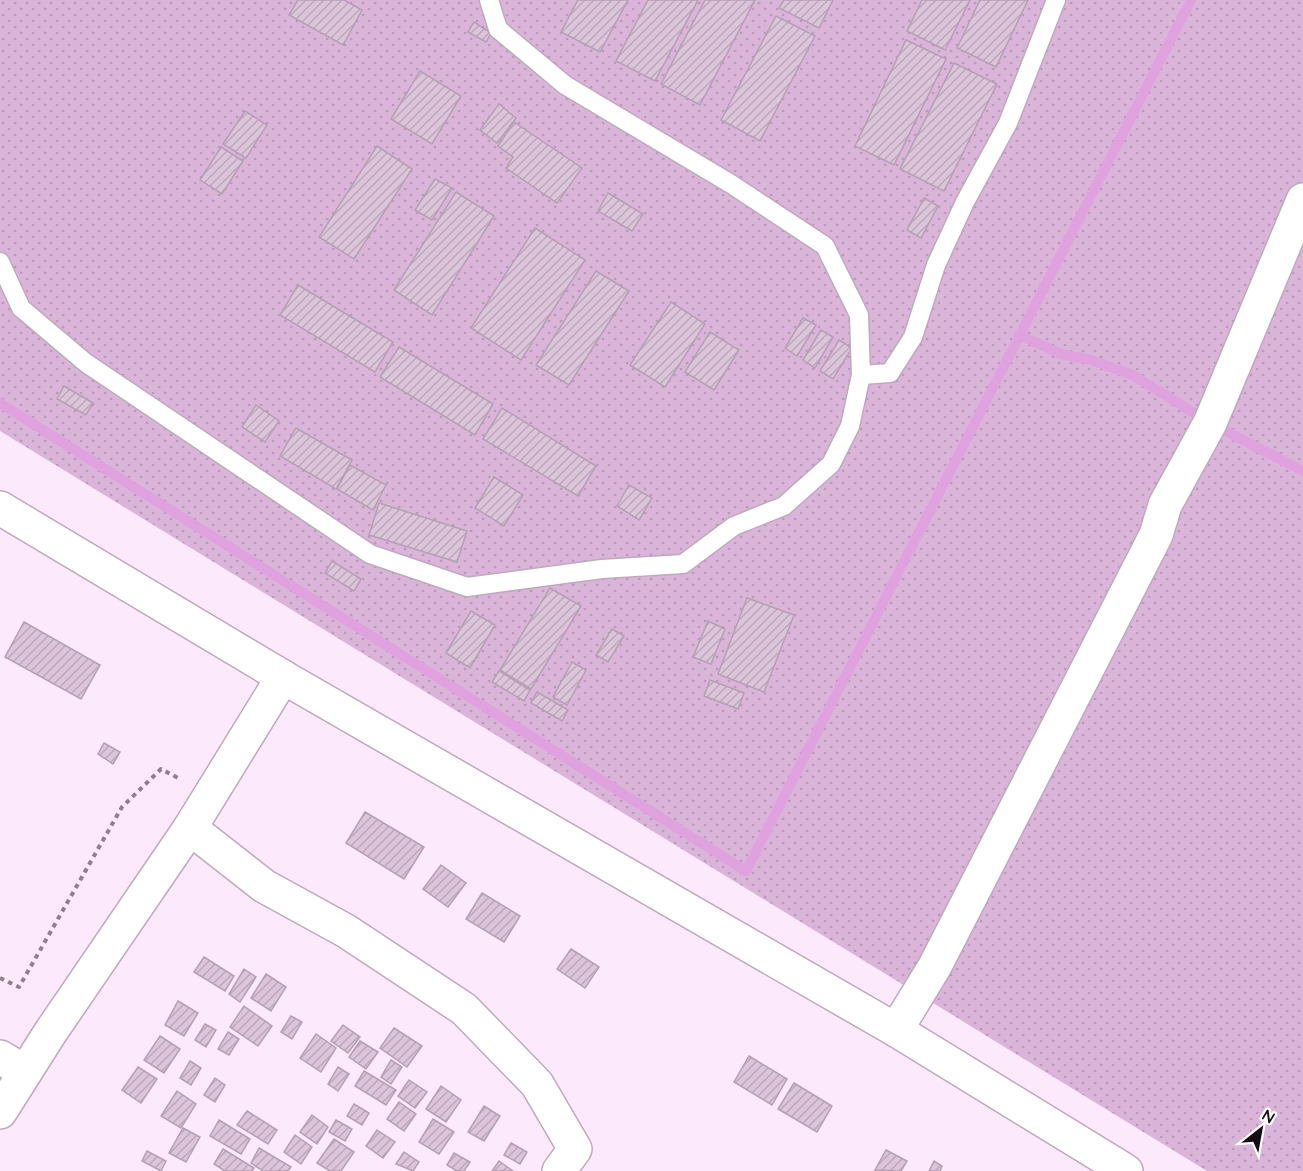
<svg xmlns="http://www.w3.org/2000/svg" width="1303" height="1171" font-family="Quicksand,sans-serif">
  <defs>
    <pattern id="grass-dots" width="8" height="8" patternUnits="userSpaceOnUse" patternTransform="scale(1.5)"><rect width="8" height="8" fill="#dab5d9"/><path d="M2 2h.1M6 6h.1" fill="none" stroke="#ba9ab9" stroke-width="1.8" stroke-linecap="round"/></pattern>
    <pattern id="building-hatch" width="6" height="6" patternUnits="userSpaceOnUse" patternTransform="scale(1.5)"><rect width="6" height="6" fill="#dcc5db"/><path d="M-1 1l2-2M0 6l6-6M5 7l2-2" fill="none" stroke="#bca8bb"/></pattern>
  </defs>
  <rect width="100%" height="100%" fill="#fde9fc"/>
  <!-- grass -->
  <path fill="url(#grass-dots)" d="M0 0H1303V1171H1207L0 431Z"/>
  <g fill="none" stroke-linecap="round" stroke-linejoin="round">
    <!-- stream -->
    <g stroke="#dfa2df" stroke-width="10">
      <path d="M1019 335 1061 354 1091 360 1133 375 1210 423 1303 471"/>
      <path d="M0 403 746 871 1191 0"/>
    </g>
  </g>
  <!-- building -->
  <g fill="url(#building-hatch)" stroke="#b69fb5" stroke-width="1.5">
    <path d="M298 0H344L362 10 343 45 289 15Z"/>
    <path d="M578 0H628L600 52 561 32Z"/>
    <path d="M648 0H698L655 81 616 61Z"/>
    <path d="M705 0H755L700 105 661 84Z"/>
    <path d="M784 0H833L819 28 779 8Z"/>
    <path d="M922 0H970L945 50 907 31Z"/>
    <path d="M980 0H1028L996 67 957 48Z"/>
    <path d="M776 16 815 36 760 141 721 120Z"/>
    <path d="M474 22 491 33 486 42 468 32Z"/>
    <path d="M906 40 946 59 894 165 855 146Z"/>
    <path d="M954 63 997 84 944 191 900 169Z"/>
    <path d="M420 71 461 96 432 144 391 119Z"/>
    <path d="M499 104 516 118 497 143 480 130Z"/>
    <path d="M245 111 267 125 246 158 223 144Z"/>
    <path d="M514 122 582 168 557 203 506 168 513 157 498 146Z"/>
    <path d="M377 146 412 169 354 259 319 237Z"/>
    <path d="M221 147 243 161 222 194 200 180Z"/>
    <path d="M435 179 452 188 432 220 415 210Z"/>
    <path d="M456 192 494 216 432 315 394 290Z"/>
    <path d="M608 193 643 214 632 231 598 211Z"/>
    <path d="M924 198 938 206 921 238 907 230Z"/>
    <path d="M535 228 585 260 521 360 471 328Z"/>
    <path d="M596 271 629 291 569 385 536 365Z"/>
    <path d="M298 285 393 342 375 372 280 315Z"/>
    <path d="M671 302 705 324 665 387 630 365Z"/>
    <path d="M803 318 816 325 797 356 785 348Z"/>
    <path d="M821 330 833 337 815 368 803 360Z"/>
    <path d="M710 332 739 350 714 390 685 372Z"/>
    <path d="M839 340 852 348 833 379 820 371Z"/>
    <path d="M399 347 493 404 475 435 380 377Z"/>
    <path d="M64 386 93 403 86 415 57 399Z"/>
    <path d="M256 405 279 421 265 442 242 427Z"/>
    <path d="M502 408 596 466 578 496 483 439Z"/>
    <path d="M296 428 352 460 336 489 280 456Z"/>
    <path d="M350 465 386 485 373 510 337 489Z"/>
    <path d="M494 477 523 495 504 526 475 508Z"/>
    <path d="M629 485 652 498 639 520 617 506Z"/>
    <path d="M379 503 467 531 457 562 369 535Z"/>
    <path d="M332 561 361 579 354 591 325 573Z"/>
    <path d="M550 588 581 606 531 689 500 670Z"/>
    <path d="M747 598 794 615 764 692 718 674Z"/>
    <path d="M471 611 495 625 470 668 446 653Z"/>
    <path d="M708 621 725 629 711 664 693 657Z"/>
    <path d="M24 622 100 665 81 699 5 657Z"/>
    <path d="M612 629 624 636 608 662 596 655Z"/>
    <path d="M572 662 586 670 567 705 553 697Z"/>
    <path d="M499 671 530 690 524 701 492 682Z"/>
    <path d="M710 680 744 693 738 709 704 696Z"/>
    <path d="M537 692 568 710 562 721 531 703Z"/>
    <path d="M104 743 120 752 113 764 98 754Z"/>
    <path d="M365 812 424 847 404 879 346 843Z"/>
    <path d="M441 865 466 883 448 907 423 889Z"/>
    <path d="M482 893 520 916 504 942 466 919Z"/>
    <path d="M571 949 599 967 585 988 557 969Z"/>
    <path d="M204 957 234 976 225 991 194 972Z"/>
    <path d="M244 969 256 977 240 1002 229 994Z"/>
    <path d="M266 974 286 987 271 1011 251 998Z"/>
    <path d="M178 1001 198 1013 184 1036 165 1025Z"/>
    <path d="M244 1006 272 1026 258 1046 230 1027Z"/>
    <path d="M291 1016 302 1022 292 1039 281 1032Z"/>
    <path d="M205 1024 216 1030 206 1047 195 1040Z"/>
    <path d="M343 1025 360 1037 348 1053 331 1041Z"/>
    <path d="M394 1028 422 1046 407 1067 380 1048Z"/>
    <path d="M228 1032 239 1039 229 1055 218 1049Z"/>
    <path d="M316 1034 336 1048 321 1072 300 1058Z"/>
    <path d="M160 1036 180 1049 164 1073 144 1060Z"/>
    <path d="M360 1041 378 1052 366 1069 349 1057Z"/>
    <path d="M749 1056 787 1079 772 1105 734 1082Z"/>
    <path d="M391 1060 402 1067 391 1084 381 1077Z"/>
    <path d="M190 1061 201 1068 191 1085 180 1078Z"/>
    <path d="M138 1067 157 1079 141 1103 122 1090Z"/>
    <path d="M338 1067 349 1074 338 1091 328 1084Z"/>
    <path d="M364 1071 396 1090 386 1105 355 1086Z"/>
    <path d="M215 1078 225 1085 215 1102 204 1095Z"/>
    <path d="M409 1080 427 1092 415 1108 398 1096Z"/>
    <path d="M794 1083 832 1106 817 1132 778 1109Z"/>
    <path d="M441 1086 461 1100 446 1122 426 1109Z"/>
    <path d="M177 1091 196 1104 181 1128 161 1116Z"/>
    <path d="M399 1102 416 1114 404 1131 387 1119Z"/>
    <path d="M354 1104 369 1113 362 1125 347 1116Z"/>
    <path d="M484 1106 500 1116 484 1141 468 1132Z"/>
    <path d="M247 1111 277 1130 268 1144 237 1125Z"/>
    <path d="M312 1115 328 1127 317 1144 300 1132Z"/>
    <path d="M433 1119 454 1132 439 1154 419 1142Z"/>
    <path d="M219 1120 250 1139 241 1154 210 1136Z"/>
    <path d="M336 1120 352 1129 345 1141 329 1132Z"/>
    <path d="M183 1128 200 1137 186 1162 169 1153Z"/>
    <path d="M377 1130 395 1142 383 1158 366 1146Z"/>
    <path d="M295 1135 312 1147 301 1164 284 1152Z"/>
    <path d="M334 1139 354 1152 341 1171H330L317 1163Z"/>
    <path d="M511 1143 527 1152 520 1164 504 1155Z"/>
    <path d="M259 1148 291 1167 288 1171H263L251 1163Z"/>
    <path d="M223 1149 254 1168 252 1171H225L214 1164Z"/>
    <path d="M886 1150 907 1161 901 1171 875 1170Z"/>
    <path d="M147 1151 166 1161 161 1171 142 1161Z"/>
    <path d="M404 1152 419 1162 413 1171 396 1164Z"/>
    <path d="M454 1153 470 1162 464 1171H457L447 1165Z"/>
    <path d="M499 1161 513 1171H492Z"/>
    <path d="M934 1161 942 1166 940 1171H929Z"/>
  </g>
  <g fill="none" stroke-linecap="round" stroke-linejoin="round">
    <!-- service casing -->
    <g stroke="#c0a9bf" stroke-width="21">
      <g id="service">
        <path d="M0 262 21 308 86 363 370 554 467 587 602 569 683 564 734 526 784 506 831 464 850 426 861 375 859 315 825 246 731 184 565 85 498 29 489 0"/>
        <path d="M861 375 890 373 913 337 936 265 965 202 1008 123 1056 0"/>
      </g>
    </g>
    <!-- minor casing -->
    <g stroke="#c0a9bf" stroke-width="36">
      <g id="minor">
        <path d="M0 508 283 677 190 828"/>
        <path d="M283 677 896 1030 1126 1171"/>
        <path d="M896 1030 935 966 1156 535 1165 505 1210 423 1303 200"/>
        <path d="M0 1057 25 1072"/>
        <path d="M0 1112 50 1033 190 828 264 886 346 931 464 1009 537 1084 575 1149 559 1171"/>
      </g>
    </g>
    <!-- path -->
    <path stroke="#8f808e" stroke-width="4" stroke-dasharray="4.5 4.5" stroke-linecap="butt" d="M0 978 19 987 122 807 161 769 180 779"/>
    <!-- service -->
    <use href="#service" stroke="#fff" stroke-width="18"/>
    <!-- minor -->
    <use href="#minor" stroke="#fff" stroke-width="33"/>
  </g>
  <!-- north arrow -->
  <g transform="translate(1261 1129) rotate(31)" stroke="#fefefe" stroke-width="4.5" paint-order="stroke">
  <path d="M0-4.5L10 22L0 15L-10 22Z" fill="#140c14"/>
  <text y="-9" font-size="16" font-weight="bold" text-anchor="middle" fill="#140c14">N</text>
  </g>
</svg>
